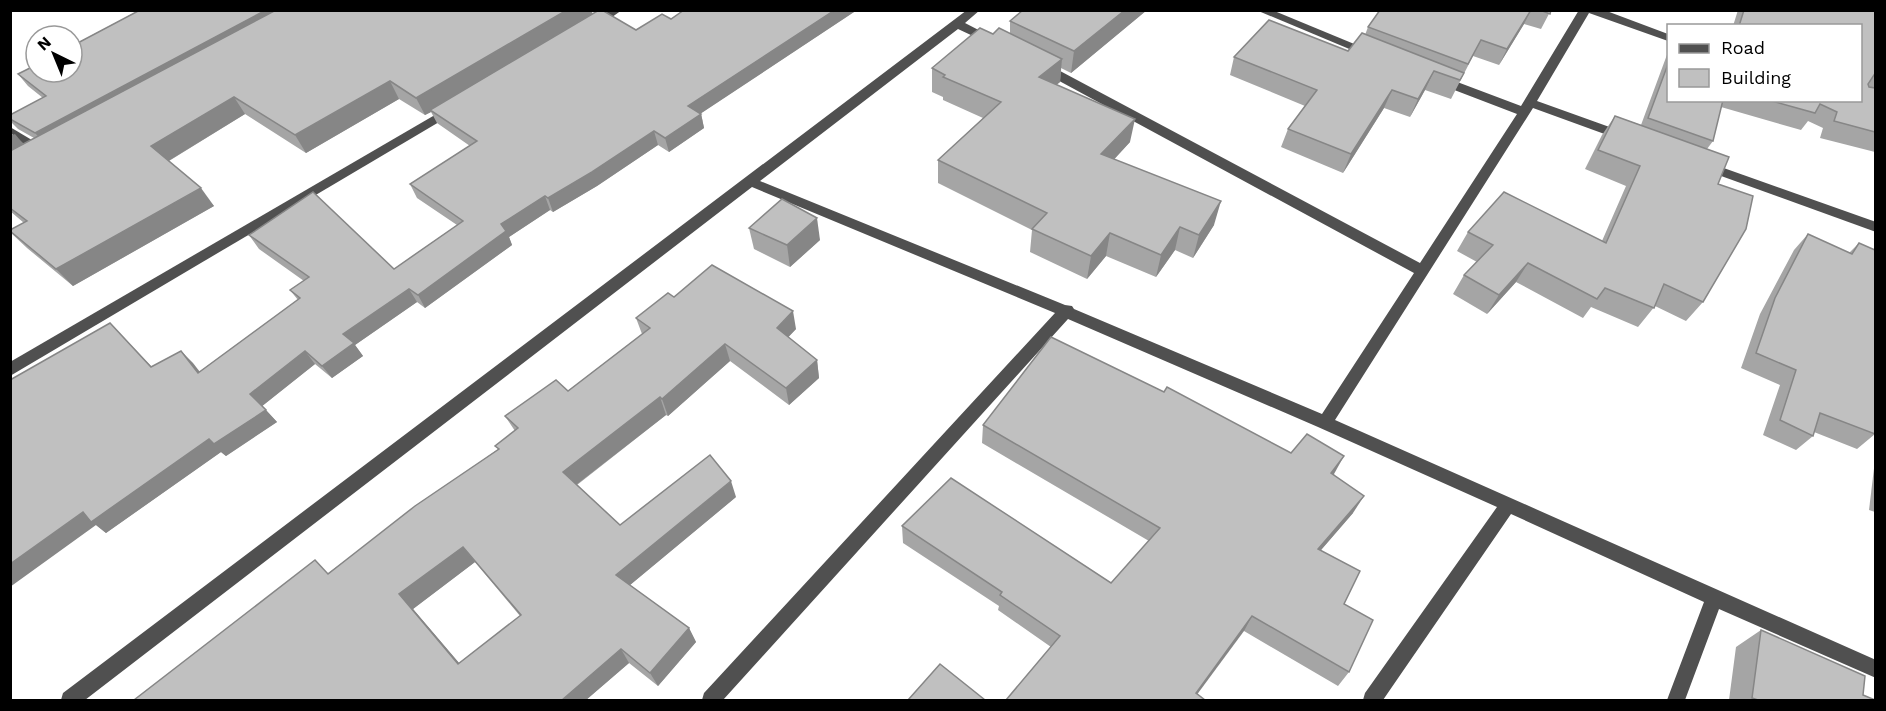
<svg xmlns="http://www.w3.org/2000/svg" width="1886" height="711" font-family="'Work Sans',sans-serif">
  <rect width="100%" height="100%" fill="#fff"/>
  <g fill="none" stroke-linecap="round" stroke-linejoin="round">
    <!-- minor -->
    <g fill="#505050" fill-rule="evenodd">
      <path d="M609 10H622L598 27H590V23Z"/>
      <path d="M967 10H980L965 23 996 39V43H988L958 29 760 181 1065 305 1072 306 1074 309 1322 414 1414 273 1039 70V64H1047L1420 263 1517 114 1436 83V77H1444L1521 106 1579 10H1604L1668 34V41L1589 13 1537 101 1629 134 1631 137 1629 140H1621L1533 108 1335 420 1876 660V678L1719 609 1685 700H1667L1704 602 1511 514 1383 700H1363L1365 693 1497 507 1318 427 1068 319 723 700H702L704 693 1055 313 752 187 85 700H61L63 693Z"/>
      <path d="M1256 10H1272L1376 53 1374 56H1366Z"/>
      <path d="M452 105 456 106V112L10 376V362Z"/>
      <path d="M10 127 47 149V155H39L10 137Z"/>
      <path d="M1704 161 1876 222V232L1699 168 1698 165 1699 162Z"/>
    </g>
  </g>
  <!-- wall -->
  <g fill="#a5a5a5" fill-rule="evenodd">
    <path d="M140 10H591L593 14 636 30 671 19 684 10H857L701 113 704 128 669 152 658 145 597 186 553 212 550 210 509 237 512 245 425 308 417 302 355 345 363 356 332 378 315 364 262 406 277 422 226 456 221 452 106 533 96 525 110 323 152 367 181 351 199 372 298 300 290 290 304 281 259 249 249 235 394 269 457 225 417 198 410 184 470 146 437 123 431 112 425 115 399 99 306 153 245 114 169 161 214 206 73 286 27 248 10 232 24 223 10 211V132L24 144 34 138 18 129 10 121V115L43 98 28 86 18 74Z"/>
    <path d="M1023 10H1147L1071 73 1061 68 1060 82 1056 85 1130 142 1114 159 1214 225 1193 258 1175 250 1156 277 1106 256 1087 279 1030 252 1032 230 938 183V160L983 118 943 100V97L932 92V68L993 34 1010 33V21Z"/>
    <path d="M1380 10H1551L1541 29 1524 24 1499 65 1473 56 1451 99 1425 90 1410 117 1384 108 1343 173 1281 147 1288 129 1305 106 1230 75 1234 57 1348 51 1365 35 1368 27Z"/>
    <path d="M1738 10H1875V152L1820 138 1823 128 1808 121 1801 130 1721 107 1713 141 1707 149 1718 184 1703 302 1686 321 1655 306 1638 327 1591 307 1583 318 1516 282 1487 314 1453 294 1464 275 1477 262 1457 251 1468 232 1602 241 1626 186 1585 169 1602 135 1615 116 1641 125 1668 52V100H1860V26H1733Z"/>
    <path d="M749 228 820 240 790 267 754 249Z"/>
    <path d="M1808 234 1849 253 1859 243 1875 434 1857 449 1814 432 1813 436 1796 450 1763 435 1780 385 1741 368 1760 314 1794 250Z"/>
    <path d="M674 297 796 329 788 337 817 360 819 378 789 405 730 361 668 416 666 415 577 485 620 525 736 497 630 585 689 628 696 642 658 686 629 663 586 700H134L328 573 498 449 495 446 515 431 505 416 568 391 642 334 636 318ZM475 562 520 616 459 663 413 609Z"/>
    <path d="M983 425 1291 453 1334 474 1353 513 1321 550 1344 604 1349 672 1338 686 1244 631 1051 647 998 610 999 606 903 543 902 526 1111 583 1149 541 982 443Z"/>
    <path d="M1875 460V512L1869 510Z"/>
    <path d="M1761 630 1863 695 1875 700H1729L1736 647Z"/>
  </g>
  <!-- shaded-wall -->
  <g fill="#868686">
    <path d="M266 10H289L45 144 35 133Z"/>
    <path d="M567 10H591L593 16 430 110 431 112 425 115 416 98Z"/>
    <path d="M835 10H857L691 120 688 106Z"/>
    <path d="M1125 10H1147L1071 73 1074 51Z"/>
    <path d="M1531 10 1524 24 1499 65 1507 49Z"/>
    <path d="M1062 59 1060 82 1037 101 1039 77Z"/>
    <path d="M1434 71 1425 90 1410 117 1418 99Z"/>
    <path d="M390 81 399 99 306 153 295 135Z"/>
    <path d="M1392 90 1384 108 1343 173 1351 154Z"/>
    <path d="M234 97 245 114 165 163 151 146Z"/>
    <path d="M701 114 704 128 669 152 665 138Z"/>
    <path d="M1135 119 1130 142 1098 177 1101 154Z"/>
    <path d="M654 131 658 145 597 186 553 212 548 198Z"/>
    <path d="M15 134 30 152 10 162V136Z"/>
    <path d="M201 188 214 206 73 286 56 269Z"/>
    <path d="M545 196 550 210 509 237 512 245 425 308 418 295 501 224Z"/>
    <path d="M1221 201 1214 225 1193 258 1199 235Z"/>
    <path d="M817 218 820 240 790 267 787 245Z"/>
    <path d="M1180 227 1175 250 1156 277 1161 255Z"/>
    <path d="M1110 233 1106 256 1087 279 1091 256Z"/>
    <path d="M1528 263 1516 282 1487 314 1499 295Z"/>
    <path d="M409 289 417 302 355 345 363 356 332 378 322 366 343 334Z"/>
    <path d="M793 311 796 329 780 346 777 328Z"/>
    <path d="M725 344 730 361 668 416 662 399Z"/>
    <path d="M181 351 193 363 210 385 198 373Z"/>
    <path d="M305 351 315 364 261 407 250 394Z"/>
    <path d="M817 360 819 378 789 405 786 388Z"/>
    <path d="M660 397 666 415 572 488 563 472Z"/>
    <path d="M266 410 277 422 226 456 221 452 106 533 96 525 10 587V564L83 512 209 439Z"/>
    <path d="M1344 456 1334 474 1322 490 1331 473Z"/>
    <path d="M731 481 736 497 624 590 616 575Z"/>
    <path d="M1364 496 1353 513 1308 565 1318 549Z"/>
    <path d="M463 547 475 562 413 609 471 677 458 664 399 594Z"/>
    <path d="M1252 616 1244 631 1193 700 1196 693Z"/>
    <path d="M689 628 696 642 658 686 650 673Z"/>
    <path d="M621 649 629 663 586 700H562Z"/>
  </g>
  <!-- building -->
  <g fill="#c0c0c0" stroke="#868686" stroke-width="1.5" fill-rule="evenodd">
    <path d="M140 10H266L35 133 10 119V115L46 96 18 74 36 65V72H72V46Z"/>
    <path d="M276 10H567L416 98 390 81 295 135 234 97 151 146 201 188 56 269 10 231V230L27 221 10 208V151Z"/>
    <path d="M599 10H602L636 30 662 14 671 19 684 10H835L688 106 701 114 665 138 654 131 592 172 548 198 545 196 501 224 506 231 418 295 409 289 343 334 354 343 322 366 305 351 250 394 266 410 214 444 209 439 91 522 83 512 10 564V380L110 323 151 367 181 351 198 373 300 298 290 290 309 277 249 235 313 192 394 269 463 221 410 184 477 141 430 110Z"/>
    <path d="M1023 10H1125L1074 51 1010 21Z"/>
    <path d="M1380 10H1531L1507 49 1481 40 1468 64 1368 27Z"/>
    <path d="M1540 10H1551L1550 14Z"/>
    <path d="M1744 10H1875V76L1874 75 1868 84 1869 87 1875 88V132L1834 121 1837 112 1820 104 1815 113 1768 100H1860V26H1739Z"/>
    <path d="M1269 20 1348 51 1362 33 1464 73 1460 80 1434 71 1418 99 1392 90 1351 154 1288 129 1317 90 1234 57Z"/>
    <path d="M980 28 993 34 999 28 1062 59 1039 77 1135 119 1101 154 1221 201 1199 235 1180 227 1161 255 1110 233 1091 256 1032 229 1047 213 938 160 1001 102 943 77 945 75 932 68Z"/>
    <path d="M1668 64V100H1723L1713 141 1648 118Z"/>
    <path d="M1615 116 1729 157 1718 184 1753 196 1746 229 1703 302 1664 284 1654 308 1605 288 1597 299 1528 263 1499 295 1464 275 1493 245 1468 232 1504 192 1606 243 1640 166 1598 150Z"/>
    <path d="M782 199 817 218 787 245 749 228Z"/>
    <path d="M1808 234 1852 254 1859 243 1875 250V434L1820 413 1813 436 1780 420 1796 370 1756 353 1775 298Z"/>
    <path d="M712 265 793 311 777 328 817 360 786 388 725 344 662 399 660 397 563 472 620 525 710 455 731 481 616 575 689 628 650 673 621 649 562 700H134L315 560 328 574 415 506 499 449 495 446 518 428 505 416 556 380 568 391 650 328 636 318 668 293 674 297ZM463 547 521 615 458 664 399 594Z"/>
    <path d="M1051 337 1164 392 1167 387 1291 453 1307 434 1344 456 1331 473 1364 496 1318 549 1360 571 1344 604 1373 620 1349 672 1252 616 1196 693 1205 700H1006L1060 636 1000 595 1002 592 902 526 951 478 1111 583 1160 528 983 425Z"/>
    <path d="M1761 630 1865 676 1863 695 1875 700H1758L1752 698Z"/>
    <path d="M940 664 985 700H908Z"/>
  </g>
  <!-- border -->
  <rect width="1886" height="711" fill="none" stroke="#000000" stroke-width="24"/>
  <!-- legend -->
  <rect x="1667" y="24" width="195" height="78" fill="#ffffff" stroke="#999999" stroke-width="1.5"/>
  <rect x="1679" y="44" width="30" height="9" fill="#505050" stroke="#999999" stroke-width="1.5"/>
  <text x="1721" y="54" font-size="18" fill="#000000">Road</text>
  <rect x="1679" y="69" width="30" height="18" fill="#c0c0c0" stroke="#999999" stroke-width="1.5"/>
  <text x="1721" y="84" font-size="18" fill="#000000">Building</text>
  <!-- north arrow -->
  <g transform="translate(54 54) rotate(317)"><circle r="28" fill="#ffffff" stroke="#999999" stroke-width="1.5"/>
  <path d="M0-4.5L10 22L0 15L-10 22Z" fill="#000000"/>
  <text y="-9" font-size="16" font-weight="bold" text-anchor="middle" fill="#000000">N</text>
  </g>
</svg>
